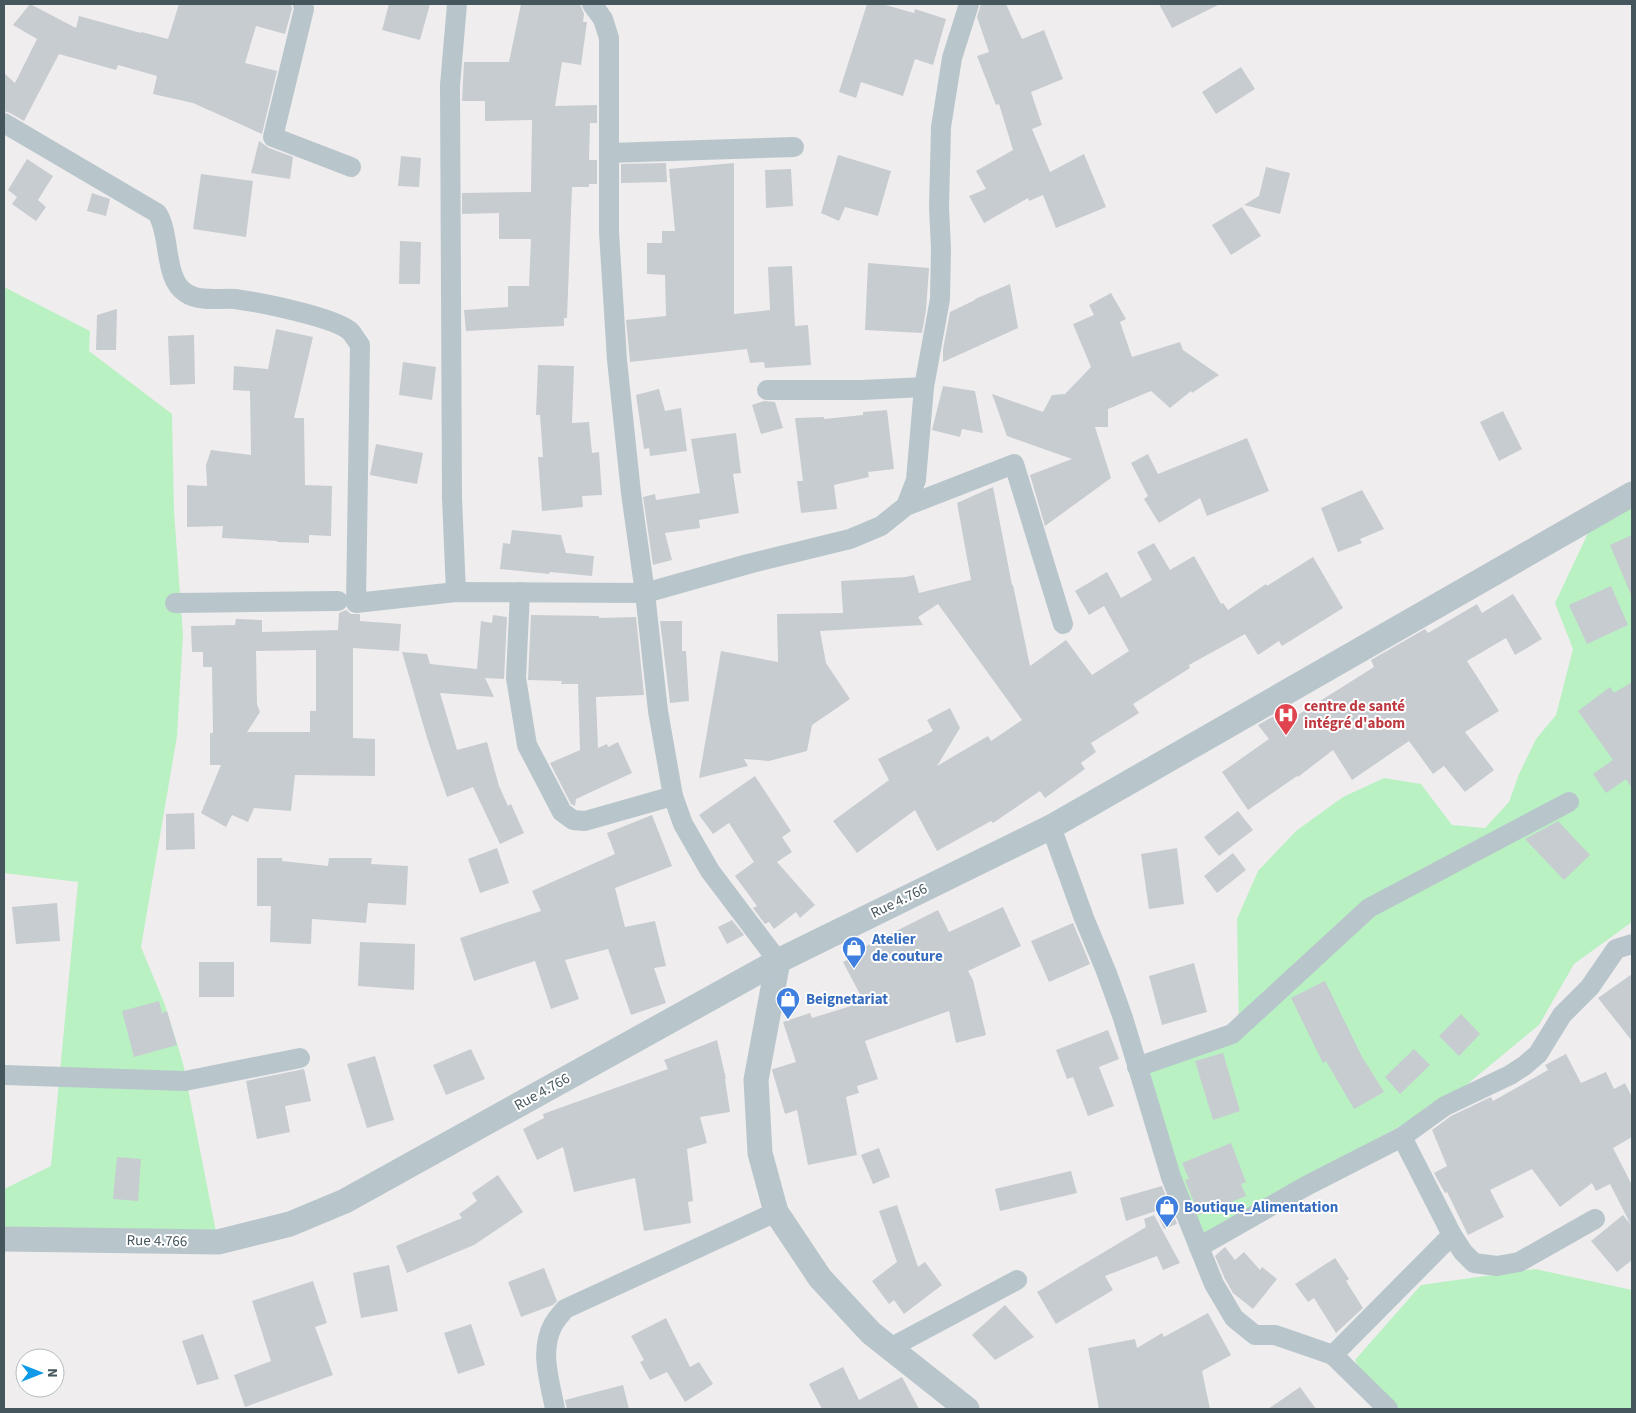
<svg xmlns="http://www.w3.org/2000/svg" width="1636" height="1413" font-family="'Source Sans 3',sans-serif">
  <rect width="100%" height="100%" fill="#f0edee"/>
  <!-- green -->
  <g fill="#b9f1c3">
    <path d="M4 287 90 331 89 351 172 414 174 511 183 635 177 736 141 947 165 1005 183 1063 218 1242 4 1239V1189L51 1166 78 882 4 873Z"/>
    <path d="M1632 493V922L1574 964 1539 1025 1448 1100 1252 1207 1205 1239 1136 1059 1239 1034 1237 919 1258 871 1296 831 1343 797 1384 778 1421 784 1452 825 1485 828 1509 802 1519 774 1536 739 1556 715 1573 649 1555 603 1597 514Z"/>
    <path d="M1535 1269 1632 1290V1409H1379L1355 1360 1421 1285Z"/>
  </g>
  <!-- building -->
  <g fill="#c7ccd1" fill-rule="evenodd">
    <path d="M30 4 76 28 79 16 141 33V32L168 39 179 4H291L292 9 285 34 256 26 245 63 277 71 262 134 193 103 153 94 157 76 118 65 116 70 59 54 24 121 10 113 4 111V73L15 83 37 39 13 25Z"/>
    <path d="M389 4H430L420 40 382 30Z"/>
    <path d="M521 4H580L584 14 583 22H587L581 65 562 62 555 106 597 105V123H590L589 160H597V184H589V187H572L567 318H564V326L466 331 464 310 508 307V286H529L531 239H499V213L462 214V193L531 192 532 120 485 121V101H462L464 62H509Z"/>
    <path d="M867 4H882L914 13 915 9 946 19 933 65 915 59 903 96 861 82 856 98 839 92Z"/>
    <path d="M981 4H1006L1022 39 1044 30 1063 79 1031 92 1042 125 1032 129 1050 172 1084 154 1106 207 1056 228 1043 195 1029 201 1028 198 984 223 969 196 986 189 976 171 1013 150 999 104 996 105 977 56 989 52 977 17Z"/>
    <path d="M1159 4H1220L1172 28Z"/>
    <path d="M1241 67 1255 89 1216 114 1202 92Z"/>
    <path d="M259 141 269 148 293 157 290 179 251 173Z"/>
    <path d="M838 155 891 171 878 216 845 207 839 221 821 213Z"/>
    <path d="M401 156 421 158 419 187 398 186Z"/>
    <path d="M27 159 53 176 38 200 46 207 36 221 12 204 17 197 8 190Z"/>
    <path d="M666 163 667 182 621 183V164Z"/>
    <path d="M734 163V314L770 310 768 267 792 266 795 326 808 325 811 365 765 368 764 362 750 363 747 349 630 362 626 320 666 316 665 275 647 274V243H662V231H675L669 169Z"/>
    <path d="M1266 167 1290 173 1280 214 1244 205 1259 196Z"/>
    <path d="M791 169 793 206 766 208 765 170Z"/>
    <path d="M201 174 253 181 246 237 193 229Z"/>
    <path d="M92 193 110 199 106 216 87 211Z"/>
    <path d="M1242 207 1261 236 1231 255 1212 225Z"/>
    <path d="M400 241 421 242 420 284H399Z"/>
    <path d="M868 263 929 268 926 310 922 333 865 330Z"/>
    <path d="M1010 284 1018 328 943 362V349L950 312 975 300V299Z"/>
    <path d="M1111 293 1126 319 1120 322 1132 357 1180 342 1183 350 1219 375 1192 393 1191 391 1170 408 1151 391 1108 409V427H1095L1111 478 1045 526 1030 475 1072 459 1007 436 992 394 1043 412 1052 395 1065 394 1091 367 1073 324 1094 315 1089 305Z"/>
    <path d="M117 309 116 350H96L97 315Z"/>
    <path d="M276 329 313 337 294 418H304L305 485 332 486 331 536 309 535V543L277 542V541L222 538 223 526 187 527V485L207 486 206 465 211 450 251 455 250 391 233 390 234 366 268 369Z"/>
    <path d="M194 335 195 384 170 385 168 336Z"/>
    <path d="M403 362 436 367 432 400 399 395Z"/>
    <path d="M538 365 574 366 572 423 589 422 592 453 599 452 602 495 582 496 583 507 542 511 538 457H543L540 415H536Z"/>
    <path d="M943 386 975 391 983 433 962 429 960 437 932 430Z"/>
    <path d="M659 389 665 411 681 408 687 451 650 456 649 448 644 449 636 395Z"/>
    <path d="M764 401 775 402 783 428 761 434 752 405Z"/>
    <path d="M887 410 894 469 868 472 869 477 834 485 837 509 801 513 797 481H803L795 418 824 417V419L863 415V412Z"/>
    <path d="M1503 411 1522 449 1499 461 1480 422Z"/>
    <path d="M736 433 741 473 733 474 739 513 699 520 700 528 665 533 672 560 653 565 643 497 655 494 656 500 700 493 691 439Z"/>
    <path d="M1247 438 1269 491 1207 516 1200 498 1159 523 1144 499 1148 496 1131 463 1148 454 1158 474Z"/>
    <path d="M376 444 423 453 417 484 370 475Z"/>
    <path d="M993 487 1012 585H1013L1030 666 1066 640 1092 675 1129 651 1104 606 1089 615 1075 591 1107 572 1121 598 1152 580 1137 552 1154 543 1170 570 1194 556 1221 604 1223 603 1228 610 1266 584 1267 586 1313 557 1343 608 1282 646 1279 641 1258 655 1245 634 1189 665 1190 668 1133 704 1139 713 1091 743 1096 752 1081 763 1085 769 1045 798 1040 791 993 823 991 821 937 851 915 810 857 853 833 821 889 780 878 759 933 731 927 720 950 708 960 728 937 766 988 736 991 741 1022 720 938 604 918 617 923 625 820 631 826 663 850 699 812 725 807 751 769 761 744 759 748 766 699 778 721 651 778 662 777 614 843 613 841 581 906 577 914 575 919 593 971 580 957 503Z"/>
    <path d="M1362 490 1384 529 1360 539 1362 543 1338 552 1321 508Z"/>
    <path d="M512 530 561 535 566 553 594 556 592 576 550 572 549 574 500 569 503 543 510 544Z"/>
    <path d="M1632 535V597L1610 545Z"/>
    <path d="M1611 586 1628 625 1587 644 1569 605Z"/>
    <path d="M1513 594 1542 639 1515 655 1506 638 1467 661 1499 711 1465 732 1494 770 1465 792 1444 766 1433 774 1409 741 1352 780 1333 750 1298 777 1297 776 1248 810 1222 772 1269 739 1258 725 1286 709 1293 718 1374 667 1371 660 1425 629 1428 633 1477 604 1482 613Z"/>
    <path d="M346 610 351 614H360V621L401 624 399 651 353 648V738L375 739V776L295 775 291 811 254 808 248 822 232 815 226 827 201 813 221 765H210V733H213L212 667H203V652H192L191 626 235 625 236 619 262 620V632L338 630 339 613ZM316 650V711H310V732H247L260 712 257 704 256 651Z"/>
    <path d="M493 615 507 617 504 679 485 678 494 697 440 693 457 750 487 742 499 786 508 806 511 804 524 833 500 844 473 787 447 797 427 738 402 652 427 654 430 664 477 669 481 621 492 623Z"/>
    <path d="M531 615 599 616V618L636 617 644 695 596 697 598 748 607 744 608 747 618 742 632 773 576 799 575 806 571 804 550 763 580 750 578 684H561L562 681 528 680Z"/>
    <path d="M660 621H682V651H686L689 701 670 703Z"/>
    <path d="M1632 682V788L1626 779 1606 793 1593 774 1613 760 1578 711 1610 687 1614 693Z"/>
    <path d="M755 776 791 831 782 837 792 852 777 862 815 905 800 918 796 912 774 929 769 922 765 924 753 908 757 906 735 876 754 862 729 823 713 834 699 815Z"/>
    <path d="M1238 811 1253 830 1219 856 1204 837Z"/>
    <path d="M194 813 195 849 166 850V814Z"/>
    <path d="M652 815 672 866 615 888 625 927 655 921 666 966 654 968 666 1003 631 1015 608 949 565 960 579 999 551 1009 535 961 474 981 460 938 541 911 532 891 615 854 607 833Z"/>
    <path d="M1558 821 1590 855 1564 880 1525 839Z"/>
    <path d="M497 848 509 883 480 893 468 859Z"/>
    <path d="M1177 848 1184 904 1149 909 1141 854Z"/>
    <path d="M1233 853 1246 870 1217 893 1204 876Z"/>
    <path d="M257 858H282V861L328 866 329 858H372L371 864 408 866 406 905 368 903 366 923 312 919 311 944 270 942 271 906H257Z"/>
    <path d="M57 903 60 941 16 944 12 907Z"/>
    <path d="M1003 907 1021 946 968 971 973 980 986 1035 956 1043 949 1011 865 1041 878 1079 857 1086 859 1093 846 1097 857 1155 808 1165 797 1110 785 1114 772 1070 773 1069 796 1062 783 1022 810 1013 812 1018 864 1002 843 962 862 953 860 949 938 910 949 932Z"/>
    <path d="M732 920 744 935 727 944 718 927Z"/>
    <path d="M1073 923 1090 964 1049 982 1031 941Z"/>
    <path d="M360 942 415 944 414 990 358 986Z"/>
    <rect x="199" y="962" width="35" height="35"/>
    <path d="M1194 963 1207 1012 1162 1025 1149 976Z"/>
    <path d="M1632 974V1041L1598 998Z"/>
    <path d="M1325 981 1361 1055 1384 1092 1354 1109 1326 1061 1323 1063 1291 998Z"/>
    <path d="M159 1001 162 1013 167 1011 177 1045 134 1057 122 1011Z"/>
    <path d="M1461 1014 1480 1034 1459 1056 1439 1036Z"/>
    <path d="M1108 1030 1119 1059 1099 1067 1114 1106 1088 1116 1073 1077 1067 1079 1056 1050Z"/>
    <path d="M717 1040 726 1079H725L730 1112 700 1117 707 1143 687 1149 693 1201 688 1202 691 1223 644 1231 635 1178 574 1192 563 1147 537 1160 523 1129 544 1118 543 1114 668 1069 664 1060Z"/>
    <path d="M471 1049 485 1079 446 1095 433 1065Z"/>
    <path d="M1414 1049 1430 1065 1400 1094 1385 1077Z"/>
    <path d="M1223 1053 1240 1111 1213 1120 1195 1061Z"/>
    <path d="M1566 1054 1581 1083 1606 1072 1614 1089 1625 1083 1632 1097V1137L1613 1148 1632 1185V1260L1617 1272 1591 1241 1623 1215 1631 1225 1610 1184 1596 1191 1592 1183 1560 1207 1532 1169 1490 1190 1504 1217 1468 1235 1447 1192 1445 1193 1434 1173 1447 1166 1432 1130 1451 1116 1491 1097 1493 1101 1548 1070 1545 1065Z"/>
    <path d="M375 1056 394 1120 367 1128 347 1064Z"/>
    <path d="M304 1069 311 1101 285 1106 290 1132 257 1139 246 1081Z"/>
    <path d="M1231 1143 1246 1182 1241 1184 1246 1196 1199 1215 1185 1180 1189 1179 1182 1163Z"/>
    <path d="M879 1148 890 1177 873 1184 861 1155Z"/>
    <path d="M117 1157 141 1159 138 1201 113 1199Z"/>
    <path d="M1071 1171 1077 1193 1000 1211 995 1189Z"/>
    <path d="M498 1175 523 1212 474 1245 407 1273 396 1246 462 1218 459 1214 477 1201 472 1193Z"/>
    <path d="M1162 1186 1177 1224 1164 1229 1156 1211 1126 1221 1120 1198Z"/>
    <path d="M897 1205 918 1267 925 1262 942 1285 904 1314 894 1300 889 1304 872 1281 897 1262 879 1211Z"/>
    <path d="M1154 1215 1180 1263 1163 1270 1157 1256 1105 1276 1113 1290 1056 1324 1037 1292 1146 1227 1144 1219Z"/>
    <path d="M1225 1247 1235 1260 1244 1252 1260 1270 1262 1267 1277 1279 1253 1309 1233 1293 1225 1279 1215 1256Z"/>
    <path d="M1335 1258 1349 1279 1346 1281 1363 1308 1336 1333 1314 1298 1308 1302 1295 1284Z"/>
    <path d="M389 1265 398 1311 361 1318 353 1273Z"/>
    <path d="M544 1268 557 1301 553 1305 521 1317 508 1282Z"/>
    <path d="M313 1281 327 1323 315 1327 333 1375 245 1407 234 1375 271 1361 252 1301Z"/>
    <path d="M1005 1305 1034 1337 995 1360 972 1335Z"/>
    <path d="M1208 1313 1231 1355 1202 1371 1210 1409H1099L1088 1348 1135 1339 1137 1348 1162 1333 1164 1337Z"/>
    <path d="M666 1318 690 1367 699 1362 713 1384 685 1402 667 1372 650 1380 640 1362 644 1360 631 1336Z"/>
    <path d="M471 1324 485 1365 458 1374 444 1333Z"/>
    <path d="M203 1334 219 1379 197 1385 182 1341Z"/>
    <path d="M843 1367 859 1400 902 1377 919 1409H822L809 1384Z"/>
    <path d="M623 1385 629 1409H567L565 1400Z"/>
    <path d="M1300 1387 1316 1409H1268Z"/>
  </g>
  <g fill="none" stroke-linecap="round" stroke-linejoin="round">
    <!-- minor -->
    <g stroke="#b8c6cc" stroke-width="20">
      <path d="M303 4 304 9 273 137 351 167"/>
      <path d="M4 123 157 213C171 233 163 279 186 293 199 302 220 298 235 299 257 302 336 317 351 332 354 336 357 341 360 345L356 603 456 592 645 593 631 493 617 360 609 232V38L603 19 592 4"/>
      <path d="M609 153 794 147"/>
      <path d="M767 390H862L924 387"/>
      <path d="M906 506 1014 464 1063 624"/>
      <path d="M456 592 452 498 450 85 457 4"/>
      <path d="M520 592 516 678 527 745 562 812 573 820 585 821 673 796"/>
      <path d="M175 603 338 601"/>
      <path d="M1051 827 1084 918 1106 971 1123 1018 1171 1177 1199 1247 1308 1185 1402 1137 1445 1106 1510 1075 1524 1066 1538 1054 1562 1015 1590 987 1616 949 1632 944"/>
      <path d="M778 961 710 871 683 824 673 796 658 711 645 593 748 564 850 539 881 526 906 506 916 480 924 387 940 299 941 249 939 207 941 127 952 58 969 4"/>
      <path d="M1137 1067 1232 1034 1369 908 1569 802"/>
      <path d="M4 1075 185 1081 300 1058"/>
      <path d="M1402 1137 1452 1235 1463 1252 1474 1263 1497 1266 1519 1262 1595 1219"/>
      <path d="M1199 1247 1214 1284 1234 1318 1255 1335H1275L1333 1355 1452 1235"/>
      <path d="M890 1348 1017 1280"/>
      <path d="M1333 1355 1388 1409"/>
      <path d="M555 1409C550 1382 539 1351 553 1325 556 1319 561 1314 565 1309L776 1212"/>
    </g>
    <!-- tertiary -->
    <g stroke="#b8c6cc" stroke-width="25">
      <path d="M778 961 756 1080 760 1153 776 1212 820 1278 871 1333 967 1409"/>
      <path d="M4 1239 218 1242 290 1224 345 1201 778 961 1051 827 1632 494"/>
    </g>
  </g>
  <!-- icons -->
  <defs>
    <g id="hospital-pin" transform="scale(1.25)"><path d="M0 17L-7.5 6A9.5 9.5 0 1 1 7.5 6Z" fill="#e0444e" stroke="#fff"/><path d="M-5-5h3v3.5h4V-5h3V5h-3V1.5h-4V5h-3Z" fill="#fff"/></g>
    <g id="shop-pin" transform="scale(1.25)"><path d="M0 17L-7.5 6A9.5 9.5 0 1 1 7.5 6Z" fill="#3f7fe0" stroke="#fff"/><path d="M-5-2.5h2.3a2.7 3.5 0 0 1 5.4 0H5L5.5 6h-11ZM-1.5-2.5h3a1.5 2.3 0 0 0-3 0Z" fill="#fff"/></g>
  </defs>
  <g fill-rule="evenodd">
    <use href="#hospital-pin" x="1286" y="715"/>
    <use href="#shop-pin" x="854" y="948"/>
    <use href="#shop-pin" x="788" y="999"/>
    <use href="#shop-pin" x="1167" y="1207"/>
  </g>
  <g text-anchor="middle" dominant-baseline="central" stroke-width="4" stroke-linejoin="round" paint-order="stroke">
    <!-- health labels -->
    <g font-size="15" font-weight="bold" fill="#be3a42" stroke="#fff" text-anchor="start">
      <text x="1304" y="706">centre de santé<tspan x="1304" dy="17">intégré d'abom</tspan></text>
    </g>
    <!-- street labels -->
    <g font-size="15" fill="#45565c" stroke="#fff">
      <text transform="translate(899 901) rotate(-26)">Rue 4.766</text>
      <text transform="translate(542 1092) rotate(-29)">Rue 4.766</text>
      <text transform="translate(157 1241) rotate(1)">Rue 4.766</text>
    </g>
    <!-- shop labels -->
    <g font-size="15" font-weight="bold" fill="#366cbe" stroke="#fff" text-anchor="start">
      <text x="872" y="939">Atelier<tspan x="872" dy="17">de couture</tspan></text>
      <text x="806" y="999">Beignetariat</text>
      <text x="1184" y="1207">Boutique_Alimentation</text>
    </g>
  </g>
  <!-- border -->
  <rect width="1636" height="1413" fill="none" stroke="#45565c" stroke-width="10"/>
  <!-- north arrow -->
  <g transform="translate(40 1373) rotate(90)"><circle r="24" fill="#ffffff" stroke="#b5bbbe"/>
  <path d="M0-4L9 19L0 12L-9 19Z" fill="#0f9ae9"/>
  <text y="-8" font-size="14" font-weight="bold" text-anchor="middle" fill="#45565c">N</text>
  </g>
</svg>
